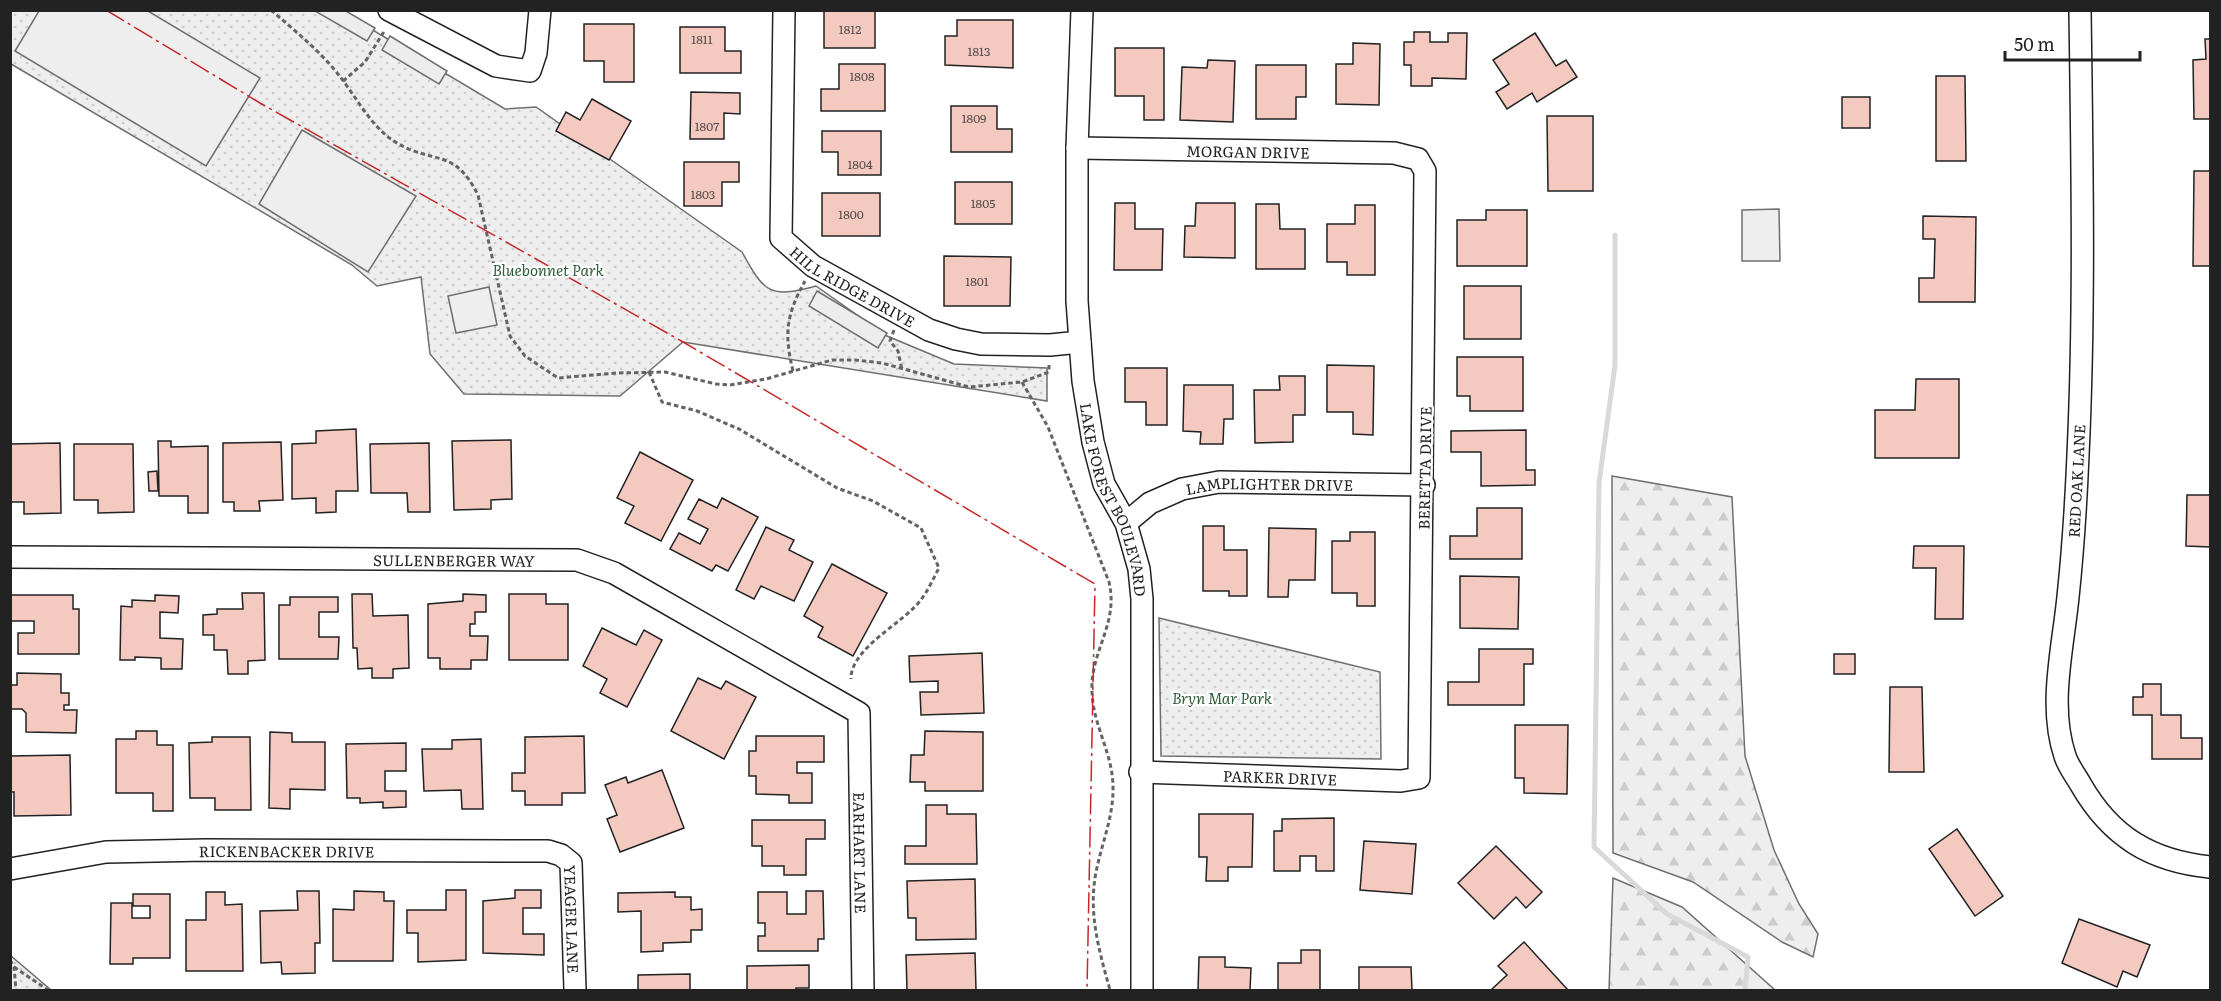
<svg xmlns="http://www.w3.org/2000/svg" width="2221" height="1001" font-family="Literata,serif">
  <defs>
    <pattern id="grass-dots" width="8" height="8" patternUnits="userSpaceOnUse" patternTransform="scale(1.5)"><rect width="8" height="8" fill="#eee"/><path d="M2 2h.1M6 6h.1" fill="none" stroke="#ccc" stroke-width="1.8" stroke-linecap="round"/></pattern>
    <pattern id="forest-firs" width="22" height="20" patternUnits="userSpaceOnUse" patternTransform="scale(1.5)"><rect width="22" height="20" fill="#eee"/><path d="M5 1l3.5 6h-7zM16 11l3.5 6h-7z" fill="#ccc"/></pattern>
  </defs>
  <rect width="100%" height="100%" fill="#fff"/>
  <!-- grass -->
  <g fill="url(#grass-dots)" stroke="#6f6f6f" stroke-width="1.5">
    <path d="M11 11H341L505 109 536 107 742 252C764 292 769 299 816 286L887 336 954 364 1047 368V401L683 342 620 396 464 394 430 354 421 277 377 286 352 265 11 64Z"/>
    <path d="M1159 618 1380 672 1381 759 1161 756Z"/>
    <path d="M10 956H11L51 990H11Z"/>
  </g>
  <!-- forest -->
  <g fill="url(#forest-firs)" stroke="#6f6f6f" stroke-width="1.5">
    <path d="M1612 476 1732 497 1745 756 1774 850 1799 904 1818 934 1813 957 1782 942 1693 882 1613 853Z"/>
    <path d="M1613 878 1682 907 1775 990H1609Z"/>
  </g>
  <!-- garden -->
  <g fill="#eee" stroke="#6f6f6f" stroke-width="1.5">
    <path d="M39 11H148L260 78 206 166 15 51Z"/>
    <path d="M302 130 416 196 368 272 259 204Z"/>
    <path d="M1779 209 1780 261H1742V210Z"/>
    <path d="M489 287 497 325 456 333 448 296Z"/>
  </g>
  <!-- parking -->
  <g fill="#ededed" stroke="#6f6f6f" stroke-width="1.5">
    <path d="M315 11H346L375 28 367 41Z"/>
    <path d="M390 36 447 71 439 84 382 50Z"/>
    <path d="M817 291 887 333 878 348 809 306Z"/>
  </g>
  <g fill="none" stroke-linecap="round" stroke-linejoin="round">
    <!-- stream -->
    <path stroke="#d9d9d9" stroke-width="5" d="M1615 235V365L1599 483 1594 847 1667 914 1748 957 1745 990"/>
  </g>
  <!-- building -->
  <g fill="#f3c9c0" stroke="#222" stroke-width="1.5">
    <rect x="824" y="10" width="51" height="38"/>
    <path d="M957 20H1013V68L945 65V36H957Z"/>
    <path d="M584 24H634V82H604V61H584Z"/>
    <path d="M680 27H725V51H741V73H680Z"/>
    <path d="M1414 32H1430V42H1448V33H1467L1466 79 1432 78V86H1411V65H1404V42H1414Z"/>
    <path d="M1535 33 1556 66 1566 60 1577 77 1537 102 1532 93 1507 109 1496 92 1509 84 1493 60Z"/>
    <path d="M2205 39H2210V119H2194L2193 60 2206 59Z"/>
    <path d="M1353 43 1380 44 1379 105 1336 104V64H1353Z"/>
    <path d="M1115 48H1164V120H1144V96H1115Z"/>
    <path d="M1208 60 1235 61 1233 122 1180 120 1182 67 1207 68Z"/>
    <path d="M839 64H885V111H821V89H839Z"/>
    <path d="M1256 65H1306V97H1296V119H1256Z"/>
    <path d="M1936 76H1965L1966 161H1936Z"/>
    <path d="M691 92 740 93V114L724 113V139H690Z"/>
    <rect x="1842" y="97" width="28" height="31"/>
    <path d="M592 99 631 121 609 160 556 131 566 112 580 120Z"/>
    <path d="M951 106H997V129H1012V152H951Z"/>
    <path d="M1547 116H1593V191H1548Z"/>
    <path d="M822 131H881V175H838V152H822Z"/>
    <path d="M684 162H739V182H722V206H684Z"/>
    <path d="M2194 171H2210V266H2193Z"/>
    <rect x="955" y="182" width="57" height="42"/>
    <rect x="822" y="193" width="58" height="43"/>
    <path d="M1115 203H1135V229H1163L1162 270H1114Z"/>
    <path d="M1196 203H1235V258L1184 257 1185 226H1195Z"/>
    <path d="M1256 204H1279L1280 229H1305V269H1256Z"/>
    <path d="M1355 205H1375V275H1347V262H1327V224H1355Z"/>
    <path d="M1486 210H1527V266H1457V220H1486Z"/>
    <path d="M1923 216 1976 217 1975 302H1919V278H1934L1935 239H1923Z"/>
    <path d="M944 256 1011 257 1010 306H944Z"/>
    <rect x="1464" y="286" width="57" height="53"/>
    <path d="M1457 357H1523V411H1470V396H1457Z"/>
    <path d="M1327 365 1374 366 1373 435 1353 434V412H1327Z"/>
    <path d="M1125 368H1167V425H1146V402H1125Z"/>
    <path d="M1279 376H1305V415H1293V442L1255 443 1254 390H1280Z"/>
    <path d="M1916 379H1959V458H1875V410H1915Z"/>
    <path d="M1184 385H1233V419H1224L1223 444H1200L1201 432 1183 431Z"/>
    <path d="M356 429 358 491H336V512L316 513V498L292 499V444L316 443V431Z"/>
    <path d="M1526 430V470H1535V485L1481 486V452H1451V431Z"/>
    <path d="M511 440 512 499 491 500V509L454 510 452 441Z"/>
    <path d="M158 441H171V447L208 446V513H188V496H159Z"/>
    <path d="M281 442 283 500 259 501 260 511H234V502H223V443Z"/>
    <path d="M60 443 61 513 24 514V502H10V444Z"/>
    <path d="M429 443 430 512H408L407 493H371L370 444Z"/>
    <path d="M74 444H133L134 512 98 513V500H74Z"/>
    <path d="M640 452 693 480 661 541 625 523 634 506 617 498Z"/>
    <path d="M157 471 158 491H149L148 472Z"/>
    <path d="M2187 495H2210V547L2186 546Z"/>
    <path d="M722 498 758 517 728 571 716 565 712 571 670 549 679 533 700 544 708 529 688 519 699 499 717 508Z"/>
    <path d="M1477 508H1522V559H1450V536H1477Z"/>
    <path d="M1203 526H1224V550H1247V596H1229V591H1203Z"/>
    <path d="M766 527 794 540 789 550 813 562 794 601 761 586 754 599 736 590Z"/>
    <path d="M1269 528 1316 529 1315 580H1289L1288 597H1268Z"/>
    <path d="M1350 532H1375V606H1357V593H1332V541H1350Z"/>
    <path d="M1914 546H1964L1963 619H1935L1936 568H1913Z"/>
    <path d="M832 564 887 593 853 656 818 637 823 627 804 616Z"/>
    <path d="M1460 576 1519 577 1518 629 1460 628Z"/>
    <path d="M242 593H264L265 660 248 661V674H228L227 650H214V635H203V615L217 614V609H243Z"/>
    <path d="M352 594H372L373 616 408 615 409 668 393 669V678H372V668L358 669 357 648H353Z"/>
    <path d="M463 594 486 595V612H475V624H470V636H488L487 660H471V669H440V658H428V604L463 601Z"/>
    <path d="M509 594H546V604H568V660H509Z"/>
    <path d="M10 595H73V609H79V654H18V633H34V621H10Z"/>
    <path d="M155 595 179 596 178 613 160 612V638L183 639 182 669H161V658L135 657V660H120L121 606 132 607V600L155 601Z"/>
    <path d="M290 597H338V612H319V637H339L338 659H279V605H290Z"/>
    <path d="M602 628 636 645 644 630 662 640 627 707 600 693 607 679 583 666Z"/>
    <path d="M1479 649H1533V664H1524V705H1448V682H1479Z"/>
    <path d="M982 653 984 713 921 715 920 692H938V681L910 682 909 656Z"/>
    <rect x="1834" y="654" width="21" height="20"/>
    <path d="M17 673 61 674V693H69V705H64V710H77L76 733 26 732V713L22 709H10V685H17Z"/>
    <path d="M698 678 721 689 726 681 756 697 724 759 671 731Z"/>
    <path d="M2143 684H2161V715H2181V738H2202V759H2152V715H2133V697H2143Z"/>
    <path d="M1890 687H1922L1924 772H1889Z"/>
    <path d="M1515 725H1568L1567 794 1524 793V778H1515Z"/>
    <path d="M136 731H157V745H173V811H153V793H116V739H136Z"/>
    <path d="M925 731 983 732V791H925V782H910L911 755H924Z"/>
    <path d="M270 732 292 733V742H325V790L290 789V809L269 808Z"/>
    <path d="M584 736 585 793H562V805H525V791H512V773H525V737Z"/>
    <path d="M756 736H824V762H797V773H812V803H789V795L756 794V776H749V751H756Z"/>
    <path d="M212 737H250L251 810H215V798H190L189 743 212 742Z"/>
    <path d="M481 739 483 809H462L461 790 424 791 422 749H452V740Z"/>
    <path d="M406 743V771H385V791H406V807L383 808V802L360 803V798H347L346 744Z"/>
    <path d="M70 755 71 815 14 816V792H10V756Z"/>
    <path d="M662 770 684 828 620 852 607 819 617 815 605 785 626 777 628 783Z"/>
    <path d="M926 805H947V814H976L977 864H905V846H926Z"/>
    <path d="M1199 814H1253L1252 867H1228V881H1206L1207 857H1199Z"/>
    <path d="M1334 818V871H1316V856H1300V871H1274V831H1282V819Z"/>
    <path d="M752 820H825V839H806V875H784V866H762V846H752Z"/>
    <path d="M1957 829 2003 896 1975 916 1929 849Z"/>
    <path d="M1364 841 1416 844 1412 894 1360 890Z"/>
    <path d="M1496 846 1542 892 1526 908 1516 897 1494 919 1458 883Z"/>
    <path d="M975 879 976 939 916 940V918H908L907 881Z"/>
    <path d="M446 890H466V960L418 962V933H407V910H446Z"/>
    <path d="M515 890H541V908H523V934H544V955L483 953V901L515 898Z"/>
    <path d="M297 891H319L320 943H315V973L282 974 281 962 261 963 260 911 298 910Z"/>
    <path d="M354 891 384 892V901H394L393 961H333V909L354 910Z"/>
    <path d="M806 891H823L824 939H818V951H758V936H765V923H758V892H787V914H806Z"/>
    <path d="M206 892H225V905L242 904 243 971H186V920H206Z"/>
    <path d="M675 892V897H691V910L702 909V930H691V942L663 943V951L641 952V911L618 912V893Z"/>
    <path d="M133 894H170V958H133V964H110L111 903H132V918H150V906H133Z"/>
    <path d="M2079 919 2150 945 2137 977 2123 971 2117 987 2062 963Z"/>
    <path d="M1524 942 1568 990H1491L1507 975 1498 966Z"/>
    <path d="M1301 950H1320V990H1278V963H1301Z"/>
    <path d="M975 953 976 990H907L906 955Z"/>
    <path d="M1199 957H1225V967L1251 968 1250 990H1198Z"/>
    <path d="M809 965V988H796V990H747V966Z"/>
    <path d="M1359 967H1411L1412 990H1359Z"/>
    <path d="M690 974V990H638V975Z"/>
  </g>
  <g fill="none" stroke-linecap="round" stroke-linejoin="round">
    <!-- minor casing -->
    <g stroke="#222" stroke-width="24">
      <g id="minor">
        <path d="M389 10 496 66 530 71 536 53 540 10"/>
        <path id="s1" d="M784 10 781 238 813 266 929 330 956 339 981 344 1050 345 1080 342"/>
        <path id="s2" d="M1082 10 1077 148V301L1083 381 1093 442 1104 484 1126 523 1139 569 1142 599V990"/>
        <path d="M2080 10C2082 159 2085 307 2078 455 2076 502 2073 550 2068 597 2063 648 2048 706 2065 756 2068 766 2076 776 2081 785 2111 837 2151 861 2210 867"/>
        <path id="s3" d="M1077 148 1394 153 1418 159 1425 171 1419 778 1401 781 1140 772"/>
        <path id="s4" d="M1126 523 1150 503 1182 489 1219 482 1424 485"/>
        <path id="s5" d="M10 557 577 560 614 573 859 713 863 990"/>
        <path id="s6" d="M10 869 106 852 206 850 548 851 561 855 571 863 575 990"/>
      </g>
    </g>
    <!-- path -->
    <g stroke="#646464" stroke-width="3" stroke-dasharray="4.5 3" stroke-linecap="butt">
      <path d="M271 10C294 30 319 50 338 74 356 96 371 128 397 143 434 165 454 147 478 195L510 336 525 356 558 378 616 373 665 372 716 384 730 385 766 379 832 360H855L882 363 969 387 1022 382 1049 372V365"/>
      <path d="M343 81 365 62 385 30"/>
      <path d="M894 330 890 341 898 351 902 370"/>
      <path d="M793 371C784 334 786 315 805 281"/>
      <path d="M649 372 662 402 697 411 739 429 837 488 873 501 921 528 939 568C933 579 928 591 920 601 903 623 850 649 851 679"/>
      <path d="M1022 382 1048 427 1109 582C1119 624 1090 651 1092 692 1093 725 1112 752 1113 785 1114 819 1100 846 1095 878 1089 917 1100 954 1110 990"/>
      <path d="M10 960 14 967 16 990"/>
      <path d="M14 967 48 990"/>
    </g>
    <!-- minor -->
    <use href="#minor" stroke="#fff" stroke-width="21"/>
    <!-- power -->
    <path stroke="#c62828" stroke-width="1.5" stroke-dasharray="21 4.5 3 4.5" stroke-linecap="butt" d="M106 10 260 103 683 342 1095 584 1087 990"/>
  </g>
  <g text-anchor="middle" dominant-baseline="central" stroke-width="4.5" stroke-linejoin="round" paint-order="stroke">
    <!-- number labels -->
    <g font-size="12" fill="#564c4a">
      <text x="850" y="29">1812</text>
      <text x="702" y="39">1811</text>
      <text x="979" y="51">1813</text>
      <text x="862" y="76">1808</text>
      <text x="974" y="118">1809</text>
      <text x="707" y="126">1807</text>
      <text x="860" y="164">1804</text>
      <text x="703" y="194">1803</text>
      <text x="983" y="203">1805</text>
      <text x="851" y="214">1800</text>
      <text x="977" y="281">1801</text>
    </g>
    <!-- street labels -->
    <g font-size="15" fill="#222" stroke="#fff">
      <text stroke="none"><textPath href="#s3" startOffset="171">MORGAN DRIVE</textPath></text>
      <text stroke="none"><textPath href="#s1" startOffset="315">HILL RIDGE DRIVE</textPath></text>
      <text transform="translate(1424 468) rotate(-89)">BERETTA DRIVE</text>
      <text transform="translate(2076 481) rotate(-87)">RED OAK LANE</text>
      <text stroke="none"><textPath href="#s4" startOffset="154">LAMPLIGHTER DRIVE</textPath></text>
      <text stroke="none"><textPath href="#s2" startOffset="495">LAKE FOREST BOULEVARD</textPath></text>
      <text stroke="none"><textPath href="#s5" startOffset="444">SULLENBERGER WAY</textPath></text>
      <text transform="translate(1280 777) rotate(2)">PARKER DRIVE</text>
      <text stroke="none"><textPath href="#s6" startOffset="278">RICKENBACKER DRIVE</textPath></text>
      <text stroke="none"><textPath href="#s5" startOffset="1028">EARHART LANE</textPath></text>
      <text stroke="none"><textPath href="#s6" startOffset="622">YEAGER LANE</textPath></text>
    </g>
    <!-- park labels -->
    <g font-size="15" font-style="italic" fill="#2f5e38" stroke="#fff">
      <text x="548" y="269">Bluebonnet Park</text>
      <text x="1222" y="697">Bryn Mar Park</text>
    </g>
  </g>
  <!-- border -->
  <rect width="2221" height="1001" fill="none" stroke="#222222" stroke-width="24"/>
  <!-- scale -->
  <path d="M2005 51v9h135v-9" fill="none" stroke="#222222" stroke-width="3"/>
  <text x="2014" y="51" font-size="18" fill="#222222" stroke="#ffffff" stroke-width="4.5" paint-order="stroke">50 m</text>
</svg>
